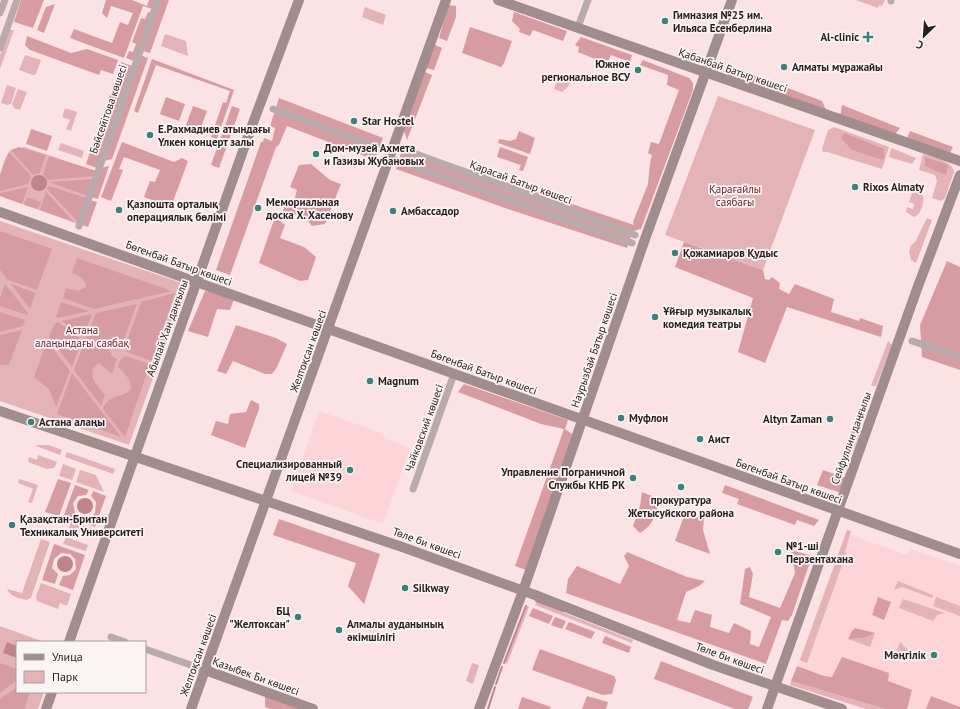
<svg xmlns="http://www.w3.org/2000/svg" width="960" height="709" font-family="'PT Sans',sans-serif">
  <rect width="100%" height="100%" fill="#fbe2e4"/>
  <!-- built -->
  <g fill="#fdd5d8">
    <path d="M319 411 384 434 383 438 410 448 383 524 291 491Z"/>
    <path d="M847 530 851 531 850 535 907 555 911 549 960 566V709H898L793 679Z"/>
  </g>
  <!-- green -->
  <g fill="#e4b3b7">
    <path d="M856 0H885L882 6 879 5 878 8Z"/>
    <path d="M365 7 386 15 383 25 362 17Z"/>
    <path d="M9 30H14L0 69V55Z"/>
    <path d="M165 34 186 41 188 56 161 46Z"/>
    <path d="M25 55 41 60 36 74 33 75 19 70Z"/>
    <path d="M559 74 571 78 568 87 562 92 554 89Z"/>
    <path d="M7 85 16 88 11 104 7 105 1 103Z"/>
    <path d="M18 89 27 92 20 110 14 108 12 104Z"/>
    <path d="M718 96 815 130 763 270 665 235Z"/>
    <path d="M65 108 77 112 71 131 66 129 70 120 62 117Z"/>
    <path d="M834 127 889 147 882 169 827 152H823L822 149 828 130Z"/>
    <path d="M61 143 84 151 82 158 58 150Z"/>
    <path d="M24 147 96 171 78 224 0 196C0 180 0 162 11 150Z"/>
    <path d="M891 148 916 158 912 164 889 157Z"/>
    <path d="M923 154C933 158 952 160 954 172L945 198 941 201 932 198 937 181 935 175 919 170Z"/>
    <path d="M915 191 922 194C926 200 921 215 914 217L906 212 907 207 913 209 914 204 909 202 912 193Z"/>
    <path d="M927 218 932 220 916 263 911 260 909 251 911 245 915 242Z"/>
    <path d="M0 221 179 282 183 286 184 291 129 445 0 401Z"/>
    <path d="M888 341 892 345 876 386H871Z"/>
    <path d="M36 445H49L62 450 60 455 36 446Z"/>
    <path d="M67 452 115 469 113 474 65 457Z"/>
    <path d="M38 455 57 462 54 468 47 469 28 462 29 457 37 460Z"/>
    <path d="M63 464 76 469 72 480 59 476Z"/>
    <path d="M80 470 96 475 104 492 76 482Z"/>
    <path d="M19 479 38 485 32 503 28 502 33 489 18 483Z"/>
    <path d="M71 521 94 529 91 535 69 528Z"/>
    <path d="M847 530 851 531 845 552 846 554 807 663 800 660Z"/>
    <path d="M66 537 88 545 86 551 63 544Z"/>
    <path d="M41 539 50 542 31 598 26 600C19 598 10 597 7 589L22 593Z"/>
    <path d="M898 581 933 595 932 598 902 587 894 590Z"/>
    <path d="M41 583 71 594 67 606 60 603 58 609 37 601 36 596Z"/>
    <path d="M936 597 960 606V616L933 606Z"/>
    <path d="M903 599 945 613 938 615 933 621 899 608Z"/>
    <path d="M537 602 633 640 632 643 535 605Z"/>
    <path d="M527 606 529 607 507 664 504 663Z"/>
    <path d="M0 626 44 642H17V692H44L38 709H0Z"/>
    <path d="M875 633 870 647 848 639 864 638Z"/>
    <path d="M900 642 910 652 911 661 895 655Z"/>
    <path d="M472 663 479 665 473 684 466 681Z"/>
    <path d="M791 681 885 709H866L790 685Z"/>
  </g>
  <!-- forest -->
  <g fill="#d79ca1">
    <path d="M21 0H44L33 28 14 22Z"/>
    <path d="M106 0H132L147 6 149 0H155L152 9 143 6 124 58 70 38 74 29 112 43 120 22 128 25 133 13 111 6 107 18 102 13Z"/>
    <path d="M161 0H169L150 53 143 51Z"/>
    <path d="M55 4 44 33 37 30 46 7Z"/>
    <path d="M448 5 456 6V17L447 41 439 38Z"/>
    <path d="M148 12 151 13 134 61 126 58 129 51 133 52 136 44 132 42 141 18 145 19Z"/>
    <path d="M514 12 567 31 563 41 533 30 530 36 519 32 520 29 512 21Z"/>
    <path d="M470 27 512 41 504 63 501 67 462 53Z"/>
    <path d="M27 36 71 53 87 49 118 60 113 74 101 70 99 75 30 50 25 45Z"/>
    <path d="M581 37 632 55 630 62 611 55 607 64 578 52 579 47 575 45Z"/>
    <path d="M435 45 442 48 434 70 426 68Z"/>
    <path d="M140 55 148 58 112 159 104 161Z"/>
    <path d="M152 59 234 90 217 139 211 137 223 102 226 103 230 91 156 65 138 113 134 111Z"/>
    <path d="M643 60 689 78 693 83V90L641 229 633 231 627 248 511 210 396 169 403 147 634 225 633 222 648 184 650 163 652 155 648 153 651 142 659 144 679 90 667 85 668 75 640 65Z"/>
    <path d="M121 62 132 66 97 168 86 164Z"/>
    <path d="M730 66 822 101 827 112 727 76Z"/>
    <path d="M425 72 432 75 407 140 404 131Z"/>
    <path d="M166 97 185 104 179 121 160 114Z"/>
    <path d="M279 98 383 138 375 160 287 126 279 145 276 147 230 275 216 270 261 142H263L264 138 272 141 275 128 270 126Z"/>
    <path d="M842 105 900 128 894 136 840 117Z"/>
    <path d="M193 106 207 111 199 133 185 128Z"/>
    <path d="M232 106 240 109 219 168 211 165Z"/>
    <path d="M31 129 52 136 47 151 26 144Z"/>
    <path d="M519 131 535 138 530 154 498 143 499 139 510 141 516 139Z"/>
    <path d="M910 131 953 147 949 155 906 140Z"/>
    <path d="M844 133 884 149V159L883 160 852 150 841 138Z"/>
    <path d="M122 142 174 162 182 158 188 161 171 207 144 197 150 181 155 182 160 170 124 157 119 169 123 170 111 201 101 197Z"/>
    <path d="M19 147 46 155 40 173 33 175 11 150Z"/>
    <path d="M500 147 528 157 523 171 519 170 521 165 497 157Z"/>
    <path d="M9 152 31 176 28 184 0 191V174Z"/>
    <path d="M49 156 96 171 94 176 48 180 43 174Z"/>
    <path d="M925 157 948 165 946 175 925 166Z"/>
    <path d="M311 164 330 180 341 184 325 224 312 226 301 213 290 216 283 212 285 201 293 204 297 190 290 187 299 165Z"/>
    <path d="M109 166 98 199 91 197 101 168Z"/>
    <path d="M93 179 88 196 49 182Z"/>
    <path d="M49 186 87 198 79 223 47 189Z"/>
    <path d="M28 187 22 204 0 196V193Z"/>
    <path d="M46 192 74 222 40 210Z"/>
    <path d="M27 197 41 202 38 209 24 205Z"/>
    <path d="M90 200 97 202 88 227 82 225Z"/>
    <path d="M275 217 285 225 280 238 304 247 316 257 308 280 300 281 259 263Z"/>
    <path d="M0 231 52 249 37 290 8 280 0 270Z"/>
    <path d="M684 242 763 270 765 279 769 280 772 277 780 283 779 289 789 294 795 284 834 299 831 312 859 321 860 318 883 326 881 337 787 307 765 363 738 352 753 298 675 267Z"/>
    <path d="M77 258 172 291 94 309 63 298 66 288 78 291 86 287C86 279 79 276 72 273Z"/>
    <path d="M947 261 960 267V370L922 357 920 325Z"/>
    <path d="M5 284 28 313 27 315 0 306V298Z"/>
    <path d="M11 284 36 293 30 309Z"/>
    <path d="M205 291 213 292 234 299 230 310 217 309 208 337 188 331Z"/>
    <path d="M175 293 152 361 127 352 125 346 141 302Z"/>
    <path d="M61 302 89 311 58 318 56 317Z"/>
    <path d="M137 304 122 344H116L112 347 86 338 96 313Z"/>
    <path d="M0 312 25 320 23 326 0 332Z"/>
    <path d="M92 314 83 337 62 321Z"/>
    <path d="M58 322 82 340 72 367 49 337 54 324Z"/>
    <path d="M236 325 276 338 287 344 277 367 272 374H265L233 361 226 374 217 371Z"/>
    <path d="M22 330 9 365H0V335Z"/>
    <path d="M47 341 70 371 56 407 49 389 34 377Z"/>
    <path d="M85 341 110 350 112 356 117 359 112 374 99 363 93 368C90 380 98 386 105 395L101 406 74 370Z"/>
    <path d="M125 356 150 364 125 437 103 409C109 392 126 399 131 388L129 379 118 366 121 359Z"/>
    <path d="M72 373 121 437 57 414Z"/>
    <path d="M464 384 568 420 565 429 572 434 526 570 515 566 564 429 541 424 458 392Z"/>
    <path d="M865 395 870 398 861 424 855 422Z"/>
    <path d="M251 400 259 404V409L245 448 211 435 216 421 228 424 230 414 246 412Z"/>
    <path d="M852 431 859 434 851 455 844 453Z"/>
    <path d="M823 470 846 478 842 491 838 492 817 485Z"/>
    <path d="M58 479 71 483 59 516 45 512Z"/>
    <path d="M75 485 89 490 86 495 78 496 73 503 75 513 83 518H90L95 513 96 502 91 496 93 491 106 496 95 527 64 515Z"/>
    <path d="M725 485 819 520 814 526 797 520 795 525 737 504 739 499 722 493Z"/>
    <path d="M642 492 659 499C657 513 653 526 640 533L633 526 640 506Z"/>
    <path d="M684 516 704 518 703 530 710 554 675 541Z"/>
    <path d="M279 519 380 554 364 604 348 586 356 563 273 535Z"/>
    <path d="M54 544 85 555 73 590 59 585 63 576 70 575 76 569 75 559 70 554 61 553 54 559 52 568 58 574 55 584 42 580Z"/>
    <path d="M791 550 812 556 792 615 788 621 782 620 766 664 566 593 568 579 577 566 620 584 629 566 624 556 627 552 687 577 705 581 699 586 686 592 677 620 690 623 695 610 712 615 710 627 729 633 734 623 751 631 750 644 759 647 771 617 740 604 745 569 750 567 753 574 749 597 780 608 795 573Z"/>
    <path d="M878 597 891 602 884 620 872 615Z"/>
    <path d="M533 608 553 616 549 624 529 616Z"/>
    <path d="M555 617 566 621 562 629 551 625Z"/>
    <path d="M569 622 595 632 591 639 565 629Z"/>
    <path d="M855 628 875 633 864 638 848 639 852 631Z"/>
    <path d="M605 636 631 647 629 653 602 643Z"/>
    <path d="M540 649 614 676 616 680 612 694 603 695 532 670Z"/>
    <path d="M842 657 889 673 888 681 912 690 907 709H885L791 681 797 666 824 676 832 677Z"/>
    <path d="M661 661 753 697 748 709H735L654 679Z"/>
    <path d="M0 663 17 669V680L0 693Z"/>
    <path d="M17 687V692H30L24 709H0V699Z"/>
    <path d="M265 694 307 709H270L265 707Z"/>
    <path d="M587 696 608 702 606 709H582Z"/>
    <path d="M931 696 960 707V709H926Z"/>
    <path d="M522 697 551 707 550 709H518Z"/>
  </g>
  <!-- water -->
  <g fill="#bf858b">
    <circle cx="39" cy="183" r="8"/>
    <circle cx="85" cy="506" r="8"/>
    <circle cx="65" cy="564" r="8"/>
    <path d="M7 642 17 646V658L3 653Z"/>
  </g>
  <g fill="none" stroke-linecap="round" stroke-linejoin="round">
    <!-- stream -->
    <g stroke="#bf858b" stroke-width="2">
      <path d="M536 601 563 611"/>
      <path d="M504 663 526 606"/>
      <path d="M496 684 502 667"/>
      <path d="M488 709 495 687"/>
    </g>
    <!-- street -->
    <g stroke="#b9abac" stroke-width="7">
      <path d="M891 1V0"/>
      <path d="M0 13 5 0"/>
      <path d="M578 27 588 0"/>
      <path d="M0 48 17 0"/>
      <path d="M273 109 377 147"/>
      <path d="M400 148 635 235"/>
      <path d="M396 160 632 243"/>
      <path d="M79 226 158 0"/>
      <path d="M912 341 960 357"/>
      <path d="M413 489 454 374"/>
      <path d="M111 637 125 642"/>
      <path d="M145 649 205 670"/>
    </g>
    <!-- secondary -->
    <g stroke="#a18d8e" stroke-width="10">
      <path d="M498 0 960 161"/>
      <path d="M0 212 960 554"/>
      <path d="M0 411 405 548 535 595 713 665 842 709"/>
      <path d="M69 642 250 131 299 0"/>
      <path d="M205 670 313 709"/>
      <path d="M46 709 52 692"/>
      <path d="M191 709 446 0"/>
      <path d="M479 709 523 591 645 239 732 0"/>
      <path d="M767 709 917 289 960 175"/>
    </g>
  </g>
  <!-- markers -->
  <g fill="#3b827a" stroke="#fbf4f5" stroke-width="1.5">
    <circle cx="665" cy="21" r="4"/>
    <path d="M866 31h4v4h4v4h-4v4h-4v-4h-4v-4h4z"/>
    <circle cx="784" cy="67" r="4"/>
    <circle cx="638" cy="70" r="4"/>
    <circle cx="354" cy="121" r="4"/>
    <circle cx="150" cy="135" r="4"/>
    <circle cx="316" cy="154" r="4"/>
    <circle cx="855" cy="187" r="4"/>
    <circle cx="258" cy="208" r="4"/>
    <circle cx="119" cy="210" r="4"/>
    <circle cx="393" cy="211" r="4"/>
    <circle cx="675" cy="253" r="4"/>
    <circle cx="655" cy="317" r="4"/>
    <circle cx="370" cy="381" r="4"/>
    <circle cx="621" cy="418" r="4"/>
    <circle cx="830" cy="419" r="4"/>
    <circle cx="31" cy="422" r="4"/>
    <circle cx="700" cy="439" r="4"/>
    <circle cx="350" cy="470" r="4"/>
    <circle cx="633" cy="478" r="4"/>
    <circle cx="681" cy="487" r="4"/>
    <circle cx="12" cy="525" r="4"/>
    <circle cx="778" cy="552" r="4"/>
    <circle cx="405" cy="588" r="4"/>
    <circle cx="298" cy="617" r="4"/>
    <circle cx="339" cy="630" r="4"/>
    <circle cx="934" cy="655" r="4"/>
  </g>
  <g text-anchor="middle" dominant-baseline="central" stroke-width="3.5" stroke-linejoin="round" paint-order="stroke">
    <!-- poi labels -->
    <g font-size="11" font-weight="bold" fill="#291e1f" stroke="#fbf4f5" text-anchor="start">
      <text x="673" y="15">Гимназия №25 им.<tspan x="673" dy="13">Ильяса Есенберлина</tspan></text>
      <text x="859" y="37" text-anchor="end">Al-clinic</text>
      <text x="630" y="64" text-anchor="end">Южное<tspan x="630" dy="13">региональное ВСУ</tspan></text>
      <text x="792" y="67">Алматы мұражайы</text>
      <text x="362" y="121">Star Hostel</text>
      <text x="158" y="129">Е.Рахмадиев атындағы<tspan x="158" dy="13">Үлкен концерт залы</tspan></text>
      <text x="324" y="148">Дом-музей Ахмета<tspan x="324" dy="13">и Газизы Жубановых</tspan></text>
      <text x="863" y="187">Rixos Almaty</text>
      <text x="266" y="202">Мемориальная<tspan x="266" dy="13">доска Х. Хасенову</tspan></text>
      <text x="127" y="204">Қазпошта орталық<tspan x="127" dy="13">операциялық бөлімі</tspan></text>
      <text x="401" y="211">Амбассадор</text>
      <text x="683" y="253">Қожамиаров Қудыс</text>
      <text x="663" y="311">Ұйғыр музыкалық<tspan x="663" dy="13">комедия театры</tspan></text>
      <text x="378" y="381">Magnum</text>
      <text x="629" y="418">Муфлон</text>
      <text x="822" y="419" text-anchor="end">Altyn Zaman</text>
      <text x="39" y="422">Астана алаңы</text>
      <text x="708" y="439">Аист</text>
      <text x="342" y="464" text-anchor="end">Специализированный<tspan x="342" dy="13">лицей №39</tspan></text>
      <text x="625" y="472" text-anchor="end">Управление Пограничной<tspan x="625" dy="13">Службы КНБ РК</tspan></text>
      <text x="681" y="500" text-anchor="middle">прокуратура<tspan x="681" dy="13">Жетысуйского района</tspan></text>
      <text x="20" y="519">Қазақстан-Британ<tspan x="20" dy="13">Техникалық Университеті</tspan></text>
      <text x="786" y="546">№1-ші<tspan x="786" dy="13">Перзентахана</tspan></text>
      <text x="413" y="588">Silkway</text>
      <text x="290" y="611" text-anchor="end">БЦ<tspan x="290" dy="13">"Желтоксан"</tspan></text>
      <text x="347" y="624">Алмалы ауданының<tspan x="347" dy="13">әкімшілігі</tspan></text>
      <text x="926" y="655" text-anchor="end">Мәңгілік</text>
    </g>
    <!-- street labels -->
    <g font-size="11" fill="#291e1f" stroke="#fbf4f5">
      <text transform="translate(733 70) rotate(19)">Қабанбай Батыр көшесі</text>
      <text transform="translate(108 109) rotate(-71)">Бәйсейітова көшесі</text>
      <text transform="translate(521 182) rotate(20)">Қарасай Батыр көшесі</text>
      <text transform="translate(179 263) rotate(20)">Бөгенбай Батыр көшесі</text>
      <text transform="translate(167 328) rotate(-70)">Абылай Хан даңғылы</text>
      <text transform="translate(594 350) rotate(-71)">Наурызбай Батыр көшесі</text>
      <text transform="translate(308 351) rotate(-70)">Желтоқсан көшесі</text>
      <text transform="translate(484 372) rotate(20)">Бөгенбай Батыр көшесі</text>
      <text transform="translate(424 428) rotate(-70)">Чайковский көшесі</text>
      <text transform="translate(851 438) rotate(-70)">Сейфуллин даңғылы</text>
      <text transform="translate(789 481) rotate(20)">Бөгенбай Батыр көшесі</text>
      <text transform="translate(427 543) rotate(20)">Төле би көшесі</text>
      <text transform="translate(198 655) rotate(-70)">Желтоқсан көшесі</text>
      <text transform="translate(730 658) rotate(20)">Төле би көшесі</text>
      <text transform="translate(256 676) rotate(20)">Қазыбек Би көшесі</text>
    </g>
    <!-- park labels -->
    <g font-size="11" fill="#6b2430" stroke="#fbf4f5">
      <text x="735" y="189">Қарағайлы<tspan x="735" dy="13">саябағы</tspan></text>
      <text x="82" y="330">Астана<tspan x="82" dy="13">алаңындағы саябақ</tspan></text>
    </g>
  </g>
  <!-- legend -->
  <rect x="16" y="641" width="130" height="52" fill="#fbf4f5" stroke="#a79e9f"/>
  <rect x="24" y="654" width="20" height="6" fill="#a18d8e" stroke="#a79e9f"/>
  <text x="52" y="661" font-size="12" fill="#291e1f">Улица</text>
  <rect x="24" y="671" width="20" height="12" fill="#e4b3b7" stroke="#a79e9f"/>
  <text x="52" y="681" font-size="12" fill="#291e1f">Парк</text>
  <!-- north arrow -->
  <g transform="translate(924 36) rotate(205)" stroke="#fbf4f5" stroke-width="3" paint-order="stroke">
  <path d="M0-3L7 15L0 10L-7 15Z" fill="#291e1f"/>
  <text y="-6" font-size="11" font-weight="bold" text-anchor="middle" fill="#291e1f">С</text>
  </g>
</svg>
